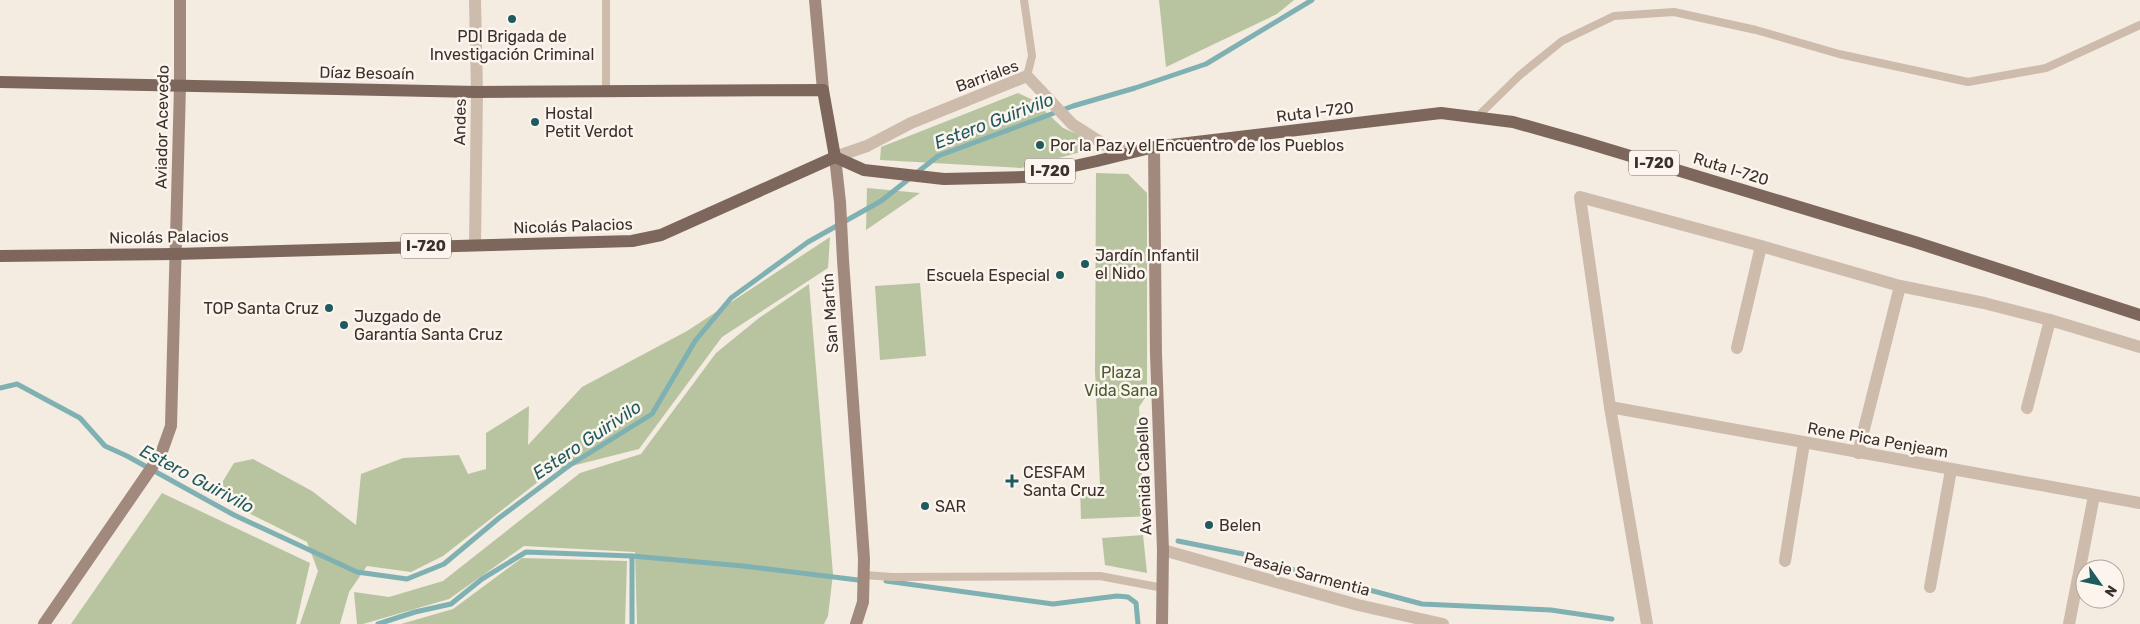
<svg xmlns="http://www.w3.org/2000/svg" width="2140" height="624" font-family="Rubik,sans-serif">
  <rect width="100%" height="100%" fill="#f4ebe1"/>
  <!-- green -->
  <g fill="#b8c4a0">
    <path d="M1159 0H1294L1277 14 1166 67Z"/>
    <path d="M1018 93 1033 100 1063 128 1082 136 1092 149 1021 168 880 160 881 147Z"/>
    <path d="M1096 173 1128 174 1147 193V395L1139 407 1142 475 1149 484 1152 516 1081 519 1080 487 1100 485 1095 371Z"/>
    <path d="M867 188 920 193 866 230Z"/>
    <path d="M830 237 828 268 722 337 639 449 552 471 443 556 411 572 367 566 349 592 340 624H300L318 571 307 542 224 501 223 481 234 463 253 459 312 491 356 525 361 474 403 458 459 455 468 474 486 469V433L529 406 528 445 582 387 687 331Z"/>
    <path d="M920 283 926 356 880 360 875 286Z"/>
    <path d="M809 284 833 574 828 616 824 624H637L635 552 524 546 449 599 363 624H357L354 592 389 597 443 581 580 473 641 454 716 353 759 318Z"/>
    <path d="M162 493 310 563 296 624H71Z"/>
    <path d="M1143 535 1147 573 1105 565 1102 538Z"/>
    <path d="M522 558 627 561 625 624H401L453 609Z"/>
  </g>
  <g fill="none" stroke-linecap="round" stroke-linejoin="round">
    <!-- stream -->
    <g stroke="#7fb0b2" stroke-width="5">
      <path d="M0 388 17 384 80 418 105 446 127 456 234 515 357 572 407 579 444 564 499 518 570 465 652 414 695 341 731 298 808 242 881 201 938 156 1073 106 1135 88 1206 64 1312 0"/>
      <path d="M1178 541 1243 554 1268 563 1422 604 1551 610 1612 619"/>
      <path d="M632 556V624"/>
      <path d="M886 581 1053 604 1117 596 1128 597 1136 603 1138 624"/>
      <path d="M378 624 415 612 451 604 482 579 526 552 632 556 743 566 858 580"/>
    </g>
    <!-- lane -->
    <g stroke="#cdbbac" stroke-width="8">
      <path d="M1024 0 1032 56 1027 76"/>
      <path d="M606 91V0"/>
      <path d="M1476 118 1520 75 1562 41 1614 16 1674 12 1756 30 1839 54 1968 82 2046 68 2140 25"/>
      <path d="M864 575 892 577 1100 576 1163 588"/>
    </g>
    <!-- street -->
    <g stroke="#cdbbac" stroke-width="12">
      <path d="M475 0 477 92 475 244"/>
      <path d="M835 157 867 146 911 123 1027 76 1072 124 1105 145 1134 151"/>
      <path d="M1737 348 1761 246"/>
      <path d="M1610 407 2140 503"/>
      <path d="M2027 408 2050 320"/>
      <path d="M1858 453 1900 286"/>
      <path d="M1163 550 1358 605 1443 624"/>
      <path d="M1785 561 1804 443"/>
      <path d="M1930 587 1951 470"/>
      <path d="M1647 624 1610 407 1580 197 1761 246 1900 286 1984 303 2050 320 2140 347"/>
      <path d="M2069 624 2094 496"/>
    </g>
    <!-- secondary -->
    <g stroke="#a18a7d" stroke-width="12">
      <path d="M815 0 823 90"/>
      <path d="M1154 147 1156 354 1163 550 1162 624"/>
      <path d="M835 157 840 202 843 260 864 559 863 602 856 624"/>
      <path d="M44 624 161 454 171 426 180 86V0"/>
    </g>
    <!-- primary -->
    <g stroke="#7d675c" stroke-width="12">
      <path d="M0 82 477 92 823 90 835 157"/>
      <path d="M0 256 175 254 632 241 661 235 835 157 864 170 944 179 1024 177 1097 161 1154 147 1441 113 1513 122 1584 142 1915 242 2140 315"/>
    </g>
  </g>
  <!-- markers -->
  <g fill="#1f5a5e" stroke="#fbf5ee" stroke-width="2">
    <circle cx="512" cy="19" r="5"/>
    <circle cx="535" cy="122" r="5"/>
    <circle cx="1040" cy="145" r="5"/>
    <circle cx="1085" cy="264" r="5"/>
    <circle cx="1060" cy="275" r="5"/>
    <circle cx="329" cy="308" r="5"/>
    <circle cx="344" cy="325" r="5"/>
    <path d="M1009.5 473.5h5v5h5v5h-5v5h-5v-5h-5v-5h5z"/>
    <circle cx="925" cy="506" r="5"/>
    <circle cx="1209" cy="525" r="5"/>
  </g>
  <g text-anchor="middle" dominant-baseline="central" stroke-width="5" stroke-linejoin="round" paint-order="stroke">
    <!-- shield labels -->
    <g fill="#fbf5ee" stroke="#756b66" stroke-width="1">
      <rect x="1629" y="150.5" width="50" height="25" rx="4"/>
      <rect x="1025" y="158.5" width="50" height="25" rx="4"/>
      <rect x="401" y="233.5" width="50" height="25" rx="4"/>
    </g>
    <g font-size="15" font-weight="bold" fill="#3b302b">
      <text x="1654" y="163">I-720</text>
      <text x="1050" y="171">I-720</text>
      <text x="426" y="246">I-720</text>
    </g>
    <!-- poi labels -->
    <g font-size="16" fill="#3b302b" stroke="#fbf5ee" text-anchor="start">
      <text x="512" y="36" text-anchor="middle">PDI Brigada de<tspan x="512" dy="18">Investigación Criminal</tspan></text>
      <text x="545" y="113">Hostal<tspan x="545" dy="18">Petit Verdot</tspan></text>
      <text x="1050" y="145">Por la Paz y el Encuentro de los Pueblos</text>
      <text x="1095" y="255">Jardín Infantil<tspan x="1095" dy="18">el Nido</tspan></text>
      <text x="1050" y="275" text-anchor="end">Escuela Especial</text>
      <text x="319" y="308" text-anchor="end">TOP Santa Cruz</text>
      <text x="354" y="316">Juzgado de<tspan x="354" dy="18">Garantía Santa Cruz</tspan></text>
      <text x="1023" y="472">CESFAM<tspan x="1023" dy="18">Santa Cruz</tspan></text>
      <text x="935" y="506">SAR</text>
      <text x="1219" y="525">Belen</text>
    </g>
    <!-- street labels -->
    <g font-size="16" fill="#3b302b" stroke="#fbf5ee">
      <text transform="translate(367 73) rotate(1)">Díaz Besoaín</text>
      <text transform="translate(987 76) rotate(-20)">Barriales</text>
      <text transform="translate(1315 112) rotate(-7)">Ruta I-720</text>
      <text transform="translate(460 122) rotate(-89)">Andes</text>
      <text transform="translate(162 127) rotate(-89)">Aviador Acevedo</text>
      <text transform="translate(1731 169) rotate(17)">Ruta I-720</text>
      <text transform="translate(573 226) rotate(-2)">Nicolás Palacios</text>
      <text transform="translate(169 237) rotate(-1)">Nicolás Palacios</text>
      <text transform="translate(830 313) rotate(-94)">San Martín</text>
      <text transform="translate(1878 440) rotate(10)">Rene Pica Penjeam</text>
      <text transform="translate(1144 476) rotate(-92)">Avenida Cabello</text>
      <text transform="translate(1307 574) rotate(15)">Pasaje Sarmentia</text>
    </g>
    <!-- park labels -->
    <g font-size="16" fill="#4a5a2e" stroke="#fbf5ee">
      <text x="1121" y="372">Plaza<tspan x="1121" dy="18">Vida Sana</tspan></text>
    </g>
    <!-- water labels -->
    <g font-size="18" font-style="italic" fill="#1f5a5e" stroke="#fbf5ee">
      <text transform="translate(994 121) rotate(-21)">Estero Guirivilo</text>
      <text transform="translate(587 440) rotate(-34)">Estero Guirivilo</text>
      <text transform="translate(197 479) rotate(28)">Estero Guirivilo</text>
    </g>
  </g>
  <!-- north arrow -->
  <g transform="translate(2100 584) rotate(123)"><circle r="24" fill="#fbf5ee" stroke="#aea6a0"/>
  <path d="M0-4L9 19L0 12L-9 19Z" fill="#1f5a5e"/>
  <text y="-8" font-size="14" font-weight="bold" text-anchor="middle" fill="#3b302b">N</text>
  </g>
</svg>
